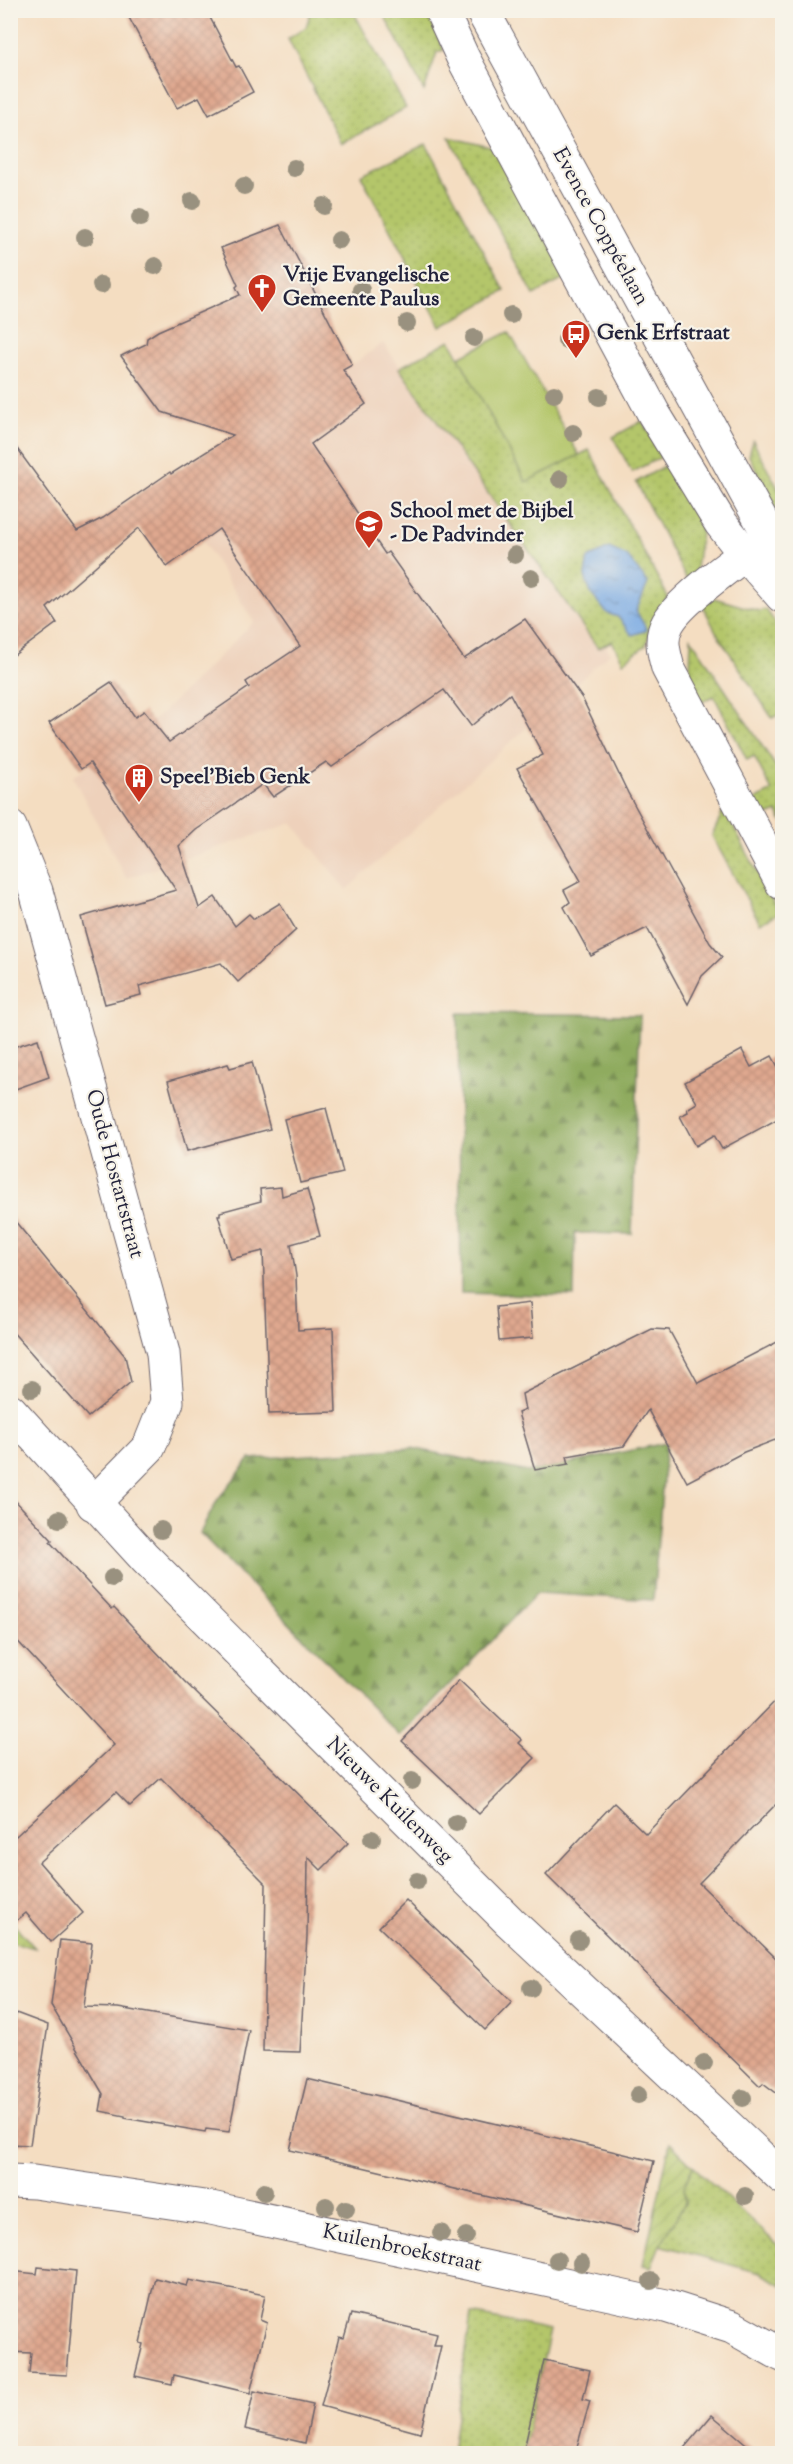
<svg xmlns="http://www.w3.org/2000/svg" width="793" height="2464" font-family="'Sorts Mill Goudy',serif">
  <defs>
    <pattern id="grass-dots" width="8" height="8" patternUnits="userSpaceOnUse" patternTransform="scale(1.5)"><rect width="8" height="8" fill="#b4c66a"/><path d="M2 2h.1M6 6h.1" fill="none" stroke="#9aaa5d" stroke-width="1.8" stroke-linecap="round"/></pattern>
    <pattern id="forest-firs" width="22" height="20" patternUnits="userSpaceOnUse" patternTransform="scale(1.5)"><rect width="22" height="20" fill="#8fab5e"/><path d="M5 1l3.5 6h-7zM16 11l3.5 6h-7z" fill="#748b4f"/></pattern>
    <pattern id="garden-furrows" width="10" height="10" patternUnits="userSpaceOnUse" patternTransform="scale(1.5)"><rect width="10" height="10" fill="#b4c66a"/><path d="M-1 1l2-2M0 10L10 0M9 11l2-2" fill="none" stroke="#9aaa5d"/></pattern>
    <pattern id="water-ripples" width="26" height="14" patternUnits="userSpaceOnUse" patternTransform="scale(1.5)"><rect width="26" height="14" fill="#78a9e3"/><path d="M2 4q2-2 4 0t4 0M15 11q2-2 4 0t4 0" fill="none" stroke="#6289b9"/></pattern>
    <pattern id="building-cross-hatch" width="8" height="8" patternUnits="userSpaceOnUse" patternTransform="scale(1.5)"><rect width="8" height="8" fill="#dfa88f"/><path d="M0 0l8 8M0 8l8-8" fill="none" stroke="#bf907c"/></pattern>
  </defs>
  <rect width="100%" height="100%" fill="#f7f3e8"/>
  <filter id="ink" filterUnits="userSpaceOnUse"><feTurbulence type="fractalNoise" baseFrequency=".0167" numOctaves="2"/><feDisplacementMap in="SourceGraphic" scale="12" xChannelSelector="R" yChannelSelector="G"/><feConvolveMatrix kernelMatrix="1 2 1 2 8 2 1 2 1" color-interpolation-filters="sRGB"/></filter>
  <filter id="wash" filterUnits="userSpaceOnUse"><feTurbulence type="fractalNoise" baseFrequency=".008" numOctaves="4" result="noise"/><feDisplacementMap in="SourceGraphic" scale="24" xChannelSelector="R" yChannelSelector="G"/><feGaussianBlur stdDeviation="1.35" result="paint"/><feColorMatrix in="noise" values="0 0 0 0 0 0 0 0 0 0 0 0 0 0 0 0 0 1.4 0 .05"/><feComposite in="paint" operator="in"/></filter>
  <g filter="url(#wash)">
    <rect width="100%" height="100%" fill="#f4ddc1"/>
    <!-- built -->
    <path fill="#eed1bb" d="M383 343 598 647 605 644 610 653 346 890 293 823 126 878 73 777 162 713 254 622 164 479 316 384 352 365Z"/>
    <!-- grass -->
    <g fill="url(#grass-dots)" stroke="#6b7452" stroke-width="1.5">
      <path d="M311 11H353L406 108 341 144 288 39 306 27Z"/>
      <path d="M382 11H426L444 50 437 52 424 91Z"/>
      <path d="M449 137 498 149 568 277 534 295Z"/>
      <path d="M426 144 505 291 441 327 361 175Z"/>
      <path d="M450 340 526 481 589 450 668 597 653 621 646 645 623 662 612 641 598 648 399 368Z"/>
      <path d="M642 421 663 456 632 472 613 437Z"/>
      <path d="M753 441 782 496V521L749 456Z"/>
      <path d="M668 464 708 522 702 525 695 576 687 580 636 482Z"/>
      <path d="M714 598 759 611 766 609 782 633V713L772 718 716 632 702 604Z"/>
      <path d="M691 638 782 776V822L777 812 761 819 752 802 772 791 754 756 747 760 714 696 700 703 684 673 690 669Z"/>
      <path d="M724 809 779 913 760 923 712 836Z"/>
      <path d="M11 1921 35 1948 11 1942Z"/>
      <path d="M693 2166 782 2249V2285L760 2273 660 2245 685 2203 684 2186Z"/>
      <path d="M471 2314 550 2330 523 2453H452Z"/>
    </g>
    <!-- forest -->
    <g fill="url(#forest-firs)" stroke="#58664c" stroke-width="1.5">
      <path d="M458 1013 640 1015 632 1234 575 1233 574 1296 461 1293Z"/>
      <path d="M666 1443 653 1600 537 1593 400 1736 200 1533 218 1499 250 1459 412 1448 528 1472Z"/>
    </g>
    <!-- park -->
    <path fill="#b4c66a" stroke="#6b7452" stroke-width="1.5" d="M509 332 579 455 526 482 459 357Z"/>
    <!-- garden -->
    <path fill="url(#garden-furrows)" stroke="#6b7452" stroke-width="1.5" d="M670 2143 693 2166 684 2186 685 2203 660 2245 651 2267 643 2265Z"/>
    <!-- water -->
    <path fill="url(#water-ripples)" stroke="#4d668f" stroke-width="1.5" d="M609 548 627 556 648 583 636 611 647 630 632 635 618 617 607 613 591 594 585 576 588 558Z"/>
    <g id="blocks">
      <!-- building -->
      <g fill="url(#building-cross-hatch)">
        <path d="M125 10H206L236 67 239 66 253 92 209 115 199 97 177 108Z"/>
        <path d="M280 225 352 365 343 370 366 404 311 444 385 554 388 552 464 659 525 619 582 698 628 793 686 899 710 943 722 957 702 976 688 1004 647 928 591 956 564 907 570 902 564 890 581 881 517 768 543 755 510 694 471 726 444 690 332 767 326 762 273 797 263 784 196 830 179 846 199 908 215 897 235 926 249 914 254 919 280 903 296 930 238 982 221 963 139 986 141 995 105 1004 81 917 176 890 90 763 81 769 49 723 111 682 135 717 144 711 169 742 249 687 246 682 300 646 219 529 167 567 139 528 47 608 57 623 10 658V439L77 531 103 518 170 472 171 474 233 435 162 412 121 356 146 344 147 338 158 331 240 295 236 287 238 285 221 248Z"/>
        <path d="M38 1039 49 1077 10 1091V1048Z"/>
        <path d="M742 1050 751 1067 772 1056 783 1076V1116L722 1149 714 1135 696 1146 680 1116 688 1112 687 1109 697 1103 685 1082Z"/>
        <path d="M252 1062 270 1129 187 1151 168 1081 228 1064 230 1068Z"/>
        <path d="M326 1108 343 1173 300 1183 284 1119Z"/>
        <path d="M281 1187 282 1196 307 1189 320 1236 291 1244 296 1276 298 1330 333 1328 336 1412 269 1414 263 1251 231 1259 218 1215H220V1212L261 1201 260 1189Z"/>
        <path d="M10 1215 125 1356 131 1382 88 1417 10 1329Z"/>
        <path d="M530 1303 533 1338 499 1341 496 1307Z"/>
        <path d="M652 1329 669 1330 698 1383 783 1339V1437L744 1452 687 1482 648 1410 624 1446 567 1456 569 1464 535 1470 518 1413 525 1410 522 1394Z"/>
        <path d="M10 1495 52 1540 50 1542 112 1609 114 1607 184 1681 348 1843 321 1870 308 1857 307 1936 300 2052 263 2051 266 1884 161 1778 130 1806 116 1792 39 1862 83 1913 51 1942 26 1913 10 1926V1830L16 1836 114 1745 10 1633Z"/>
        <path d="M459 1680 522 1740 519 1743 535 1758 479 1814 402 1741Z"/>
        <path d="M783 1693V1797L699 1883 783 1965V2098L763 2083 760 2086 546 1875 614 1803 646 1834Z"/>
        <path d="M406 1900 512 2002 485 2030 379 1927Z"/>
        <path d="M60 1940 92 1943 84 2007 118 2008 249 2030 229 2132 206 2129 205 2132 125 2118V2116L100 2111 103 2094 51 2005Z"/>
        <path d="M16 2013 48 2025 30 2145 10 2144V2029H14Z"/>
        <path d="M307 2079 654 2161 637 2232 290 2150Z"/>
        <path d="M38 2267 76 2271 67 2375 29 2373 31 2353 10 2352V2271L37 2274Z"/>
        <path d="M155 2278 187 2286 189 2280 265 2295 260 2320 267 2323 250 2393 174 2375 172 2384 135 2376 143 2344 140 2343Z"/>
        <path d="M351 2314 437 2334 434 2346H441L420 2433 321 2406 339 2337 344 2338Z"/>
        <path d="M544 2360 590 2370 583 2399 590 2401 575 2454H523Z"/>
        <path d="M254 2391 313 2404 305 2443 245 2429Z"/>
        <path d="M712 2415 758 2454H679Z"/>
      </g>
    </g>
  </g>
  <g filter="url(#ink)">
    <use href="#blocks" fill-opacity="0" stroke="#6c636a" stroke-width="1.5"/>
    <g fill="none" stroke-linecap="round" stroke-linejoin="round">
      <!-- minor casing -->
      <g stroke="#6c636a" stroke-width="35">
        <g id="minor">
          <path d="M768 538C744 555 681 599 668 623 659 638 664 653 668 668L782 883"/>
          <path d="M10 827 36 891 163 1353 167 1402 149 1447 93 1504"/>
          <path d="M10 1410 145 1558 510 1922 782 2177"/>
          <path d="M10 2181 34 2182 211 2208 666 2306 732 2327 782 2355"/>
        </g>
      </g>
      <!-- tertiary casing -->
      <g stroke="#6c636a" stroke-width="35">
        <g id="tertiary">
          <path d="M441 10 463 58 654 414 720 522 745 554 782 596"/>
          <path d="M482 10 770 537 782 572"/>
        </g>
      </g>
      <!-- minor -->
      <use href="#minor" stroke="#fff" stroke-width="33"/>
      <!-- tertiary -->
      <use href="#tertiary" stroke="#fff" stroke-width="33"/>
    </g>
    <!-- trees -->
    <g fill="#99917f">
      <circle cx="294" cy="168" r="9"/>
      <circle cx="244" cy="186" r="9"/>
      <circle cx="192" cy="201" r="9"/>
      <circle cx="324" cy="206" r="9"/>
      <circle cx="140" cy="218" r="9"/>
      <circle cx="85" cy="237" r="9"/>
      <circle cx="339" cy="240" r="9"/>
      <circle cx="155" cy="266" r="9"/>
      <circle cx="101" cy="285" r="9"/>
      <circle cx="361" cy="290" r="9"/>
      <circle cx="511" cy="315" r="9"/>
      <circle cx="407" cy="323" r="9"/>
      <circle cx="474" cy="338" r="9"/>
      <circle cx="566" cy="340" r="9"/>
      <circle cx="554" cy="394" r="9"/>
      <circle cx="599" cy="397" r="9"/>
      <circle cx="573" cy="433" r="9"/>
      <circle cx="560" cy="479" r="9"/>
      <circle cx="515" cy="555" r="9"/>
      <circle cx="531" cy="578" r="9"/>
      <circle cx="32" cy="1389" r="9"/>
      <circle cx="59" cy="1519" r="9"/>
      <circle cx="161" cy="1530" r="9"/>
      <circle cx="112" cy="1578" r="9"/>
      <circle cx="412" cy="1781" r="9"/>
      <circle cx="456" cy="1823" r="9"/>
      <circle cx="372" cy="1839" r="9"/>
      <circle cx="417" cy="1881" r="9"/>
      <circle cx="579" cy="1940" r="9"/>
      <circle cx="531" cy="1988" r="9"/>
      <circle cx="704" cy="2063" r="9"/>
      <circle cx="638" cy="2095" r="9"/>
      <circle cx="743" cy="2098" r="9"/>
      <circle cx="264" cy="2192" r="9"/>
      <circle cx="745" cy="2196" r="9"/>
      <circle cx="326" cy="2206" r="9"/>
      <circle cx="346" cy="2209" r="9"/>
      <circle cx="441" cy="2233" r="9"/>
      <circle cx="466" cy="2236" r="9"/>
      <circle cx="557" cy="2260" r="9"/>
      <circle cx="581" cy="2263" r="9"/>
      <circle cx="651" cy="2281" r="9"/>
    </g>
  </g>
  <!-- icons -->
  <defs>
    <g id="church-pin" transform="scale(1.5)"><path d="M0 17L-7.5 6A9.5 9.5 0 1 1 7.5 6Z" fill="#c8321e" stroke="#f7f3e8"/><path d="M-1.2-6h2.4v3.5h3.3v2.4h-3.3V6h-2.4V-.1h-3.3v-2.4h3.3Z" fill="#fff"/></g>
    <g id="bus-pin" transform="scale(1.5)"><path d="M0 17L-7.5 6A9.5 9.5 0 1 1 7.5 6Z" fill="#c8321e" stroke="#f7f3e8"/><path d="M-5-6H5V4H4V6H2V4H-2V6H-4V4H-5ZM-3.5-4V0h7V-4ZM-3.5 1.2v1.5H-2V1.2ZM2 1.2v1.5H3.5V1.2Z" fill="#fff"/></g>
    <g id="school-pin" transform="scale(1.5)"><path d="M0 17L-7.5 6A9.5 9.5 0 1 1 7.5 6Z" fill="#c8321e" stroke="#f7f3e8"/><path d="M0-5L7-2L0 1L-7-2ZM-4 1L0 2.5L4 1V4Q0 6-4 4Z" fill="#fff"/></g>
    <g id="building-pin" transform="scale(1.5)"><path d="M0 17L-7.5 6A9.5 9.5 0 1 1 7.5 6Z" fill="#c8321e" stroke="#f7f3e8"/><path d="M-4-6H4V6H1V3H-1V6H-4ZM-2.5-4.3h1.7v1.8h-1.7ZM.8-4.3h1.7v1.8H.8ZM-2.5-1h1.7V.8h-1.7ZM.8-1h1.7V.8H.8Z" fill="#fff"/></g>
  </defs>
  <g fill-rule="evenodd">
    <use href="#church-pin" x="262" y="288"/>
    <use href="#bus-pin" x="576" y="334"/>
    <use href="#school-pin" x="369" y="524"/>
    <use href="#building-pin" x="139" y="778"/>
  </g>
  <g text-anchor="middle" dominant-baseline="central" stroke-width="4.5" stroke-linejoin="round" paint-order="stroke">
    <!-- street labels -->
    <g font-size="21" fill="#22223b" stroke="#f7f3e8">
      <text transform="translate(600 227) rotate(61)">Evence Coppéelaan</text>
      <text transform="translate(114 1174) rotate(75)">Oude Hostartstraat</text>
      <text transform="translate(389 1801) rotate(45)">Nieuwe Kuilenweg</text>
      <text transform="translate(402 2249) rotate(12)">Kuilenbroekstraat</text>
    </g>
    <!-- poi labels -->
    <g font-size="21" font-weight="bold" fill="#22223b" stroke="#f7f3e8" text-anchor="start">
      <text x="283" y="276">Vrije Evangelische<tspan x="283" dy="24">Gemeente Paulus</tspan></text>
      <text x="597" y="334">Genk Erfstraat</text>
      <text x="390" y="512">School met de Bijbel<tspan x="390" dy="24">- De Padvinder</tspan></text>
      <text x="160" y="778">Speel'Bieb Genk</text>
    </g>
  </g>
  <!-- margin -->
  <rect width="793" height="2464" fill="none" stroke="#f7f3e8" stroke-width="36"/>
</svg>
